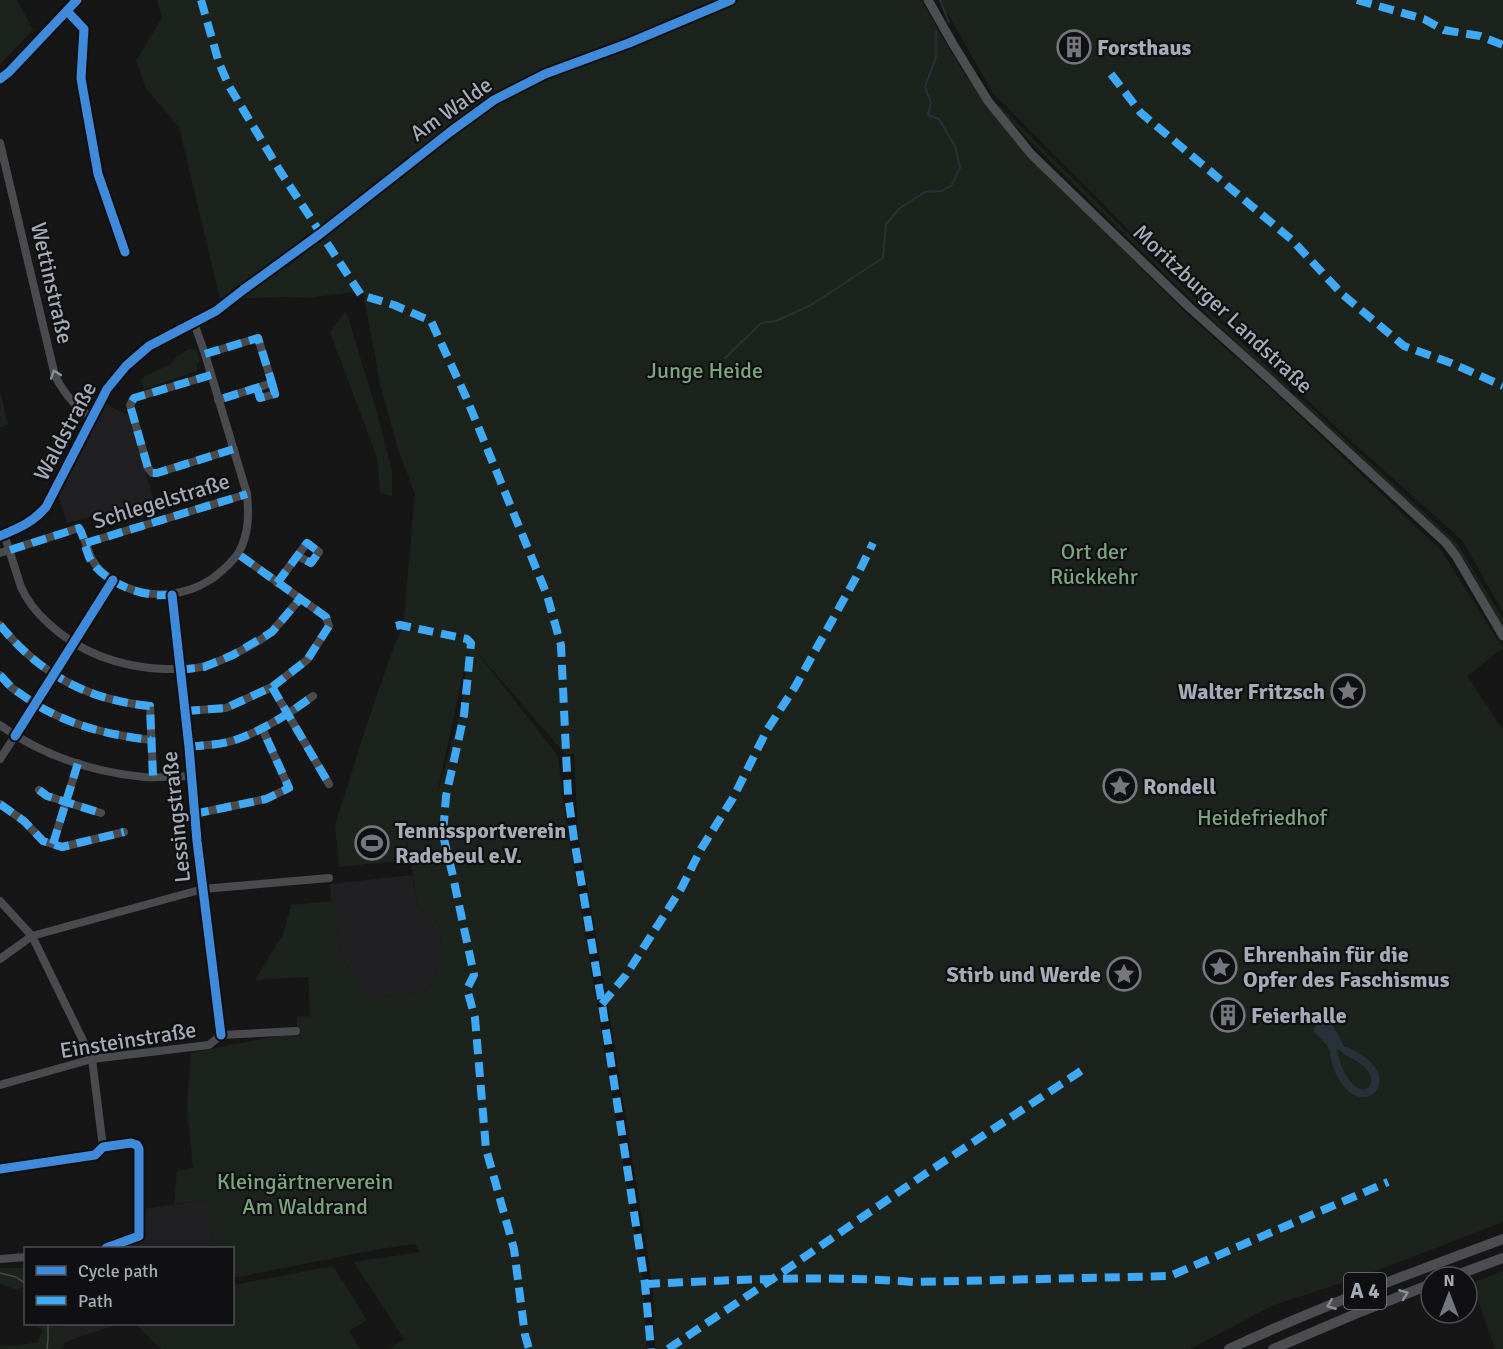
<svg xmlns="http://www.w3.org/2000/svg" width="1503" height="1349" font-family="Signika,sans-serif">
  <rect width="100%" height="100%" fill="#161616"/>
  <!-- built -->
  <g fill="#202022">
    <path d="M102 403 128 415 154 500 67 523 58 494Z"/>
    <path d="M412 875 418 907 439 924 443 955 429 991 371 998 340 955 337 910 331 901 330 884Z"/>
    <path d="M206 1200 214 1248H119V1247L141 1238 143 1209Z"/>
    <path d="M55 1324H119L65 1342Z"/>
  </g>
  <!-- green -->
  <g fill="#1c231d" fill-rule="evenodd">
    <path d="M0 0H17L33 30 0 64Z"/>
    <path d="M157 0H921L959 65 986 104 1068 195 1188 315 1268 386 1441 550 1503 648 1467 676 1503 730V1222L1363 1276 1274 1305 1190 1349H655L653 1289 608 1006 578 834 574 754H565L476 651 558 756 565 814 643 1282 647 1349H390L404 1339 354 1262 420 1252 415 1244 379 1249 233 1278 232 1248H214L206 1200 174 1204 177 1171 193 1168 187 1110 191 1053 296 1032 297 1017 310 1016 308 977 255 980 283 934 291 905 331 901 337 910 340 955 371 998 429 991 443 955 439 924 418 907 406 835 408 860 339 867 335 825 367 724 395 643 403 627 415 494 397 446 380 384 363 291 307 298 287 297 220 299 179 127 146 89 136 60 162 18ZM469 651 459 718 436 798 468 652Z"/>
    <path d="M940 0H1503V612L1462 540 1350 440 1168 270 993 93Z"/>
    <path d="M996 106H1000L1166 271 1289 387 1290 391 1288 392C1189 298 1091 204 996 106Z"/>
    <path d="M346 311 376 409 392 471V496L380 493 377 458 330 332Z"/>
    <path d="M189 349 197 350 200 362 197 364V371L144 389 141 381 145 376 171 364 177 356Z"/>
    <path d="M0 390 8 425 0 427Z"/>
    <path d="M1296 394 1457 543 1503 619V628L1467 564 1452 544 1293 396Z"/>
    <path d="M333 1266 367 1320 349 1331 360 1349H161L135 1324H232L233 1285Z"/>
    <path d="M0 1268H23L25 1271V1285L18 1290 0 1284Z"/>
    <path d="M1503 1271V1349H1495L1472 1283Z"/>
    <path d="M35 1324H55L65 1342 62 1349H0V1345L15 1346 38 1342 42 1330Z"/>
  </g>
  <!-- water -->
  <path fill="#283139" d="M1323 1018C1336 1024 1338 1039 1347 1050L1344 1053 1338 1049 1336 1053 1331 1054 1327 1045 1314 1032C1314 1025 1316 1021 1323 1018Z"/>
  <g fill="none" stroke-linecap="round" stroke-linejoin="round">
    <!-- stream -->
    <g stroke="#283139" stroke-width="2">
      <path d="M940 0 949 22"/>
      <path d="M725 358 761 323 776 321 811 305 883 258 886 224 900 208 925 192 941 191 951 186 960 168 955 146 939 119 928 115 931 103 925 87 936 57V31"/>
    </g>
    <!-- canal -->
    <path stroke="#283139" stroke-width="8" d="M1334 1054C1336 1063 1338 1072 1344 1080 1363 1108 1387 1086 1369 1066 1363 1059 1354 1055 1346 1051"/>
    <!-- minor -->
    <g stroke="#4a4b4f" stroke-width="8">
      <path d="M67 11 84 29 81 78 83 90 98 174 125 252"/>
      <path d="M0 79 9 72 77 0"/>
      <path d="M0 143 55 376C64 393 75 408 92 417"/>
      <path d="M205 354 258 338 272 383 218 400"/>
      <path d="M211 375 134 398 130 405 148 468 152 473H157L234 449"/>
      <path d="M257 388 260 398 275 394 272 383"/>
      <path d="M4 534 21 587C27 601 37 613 48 623 81 654 120 667 164 669 177 669 192 670 205 666 220 662 263 641 273 630 283 620 291 609 300 599"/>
      <path d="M0 536C19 528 32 523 46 507L107 389 126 366 149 346 216 311 243 290 320 234 450 132 494 100 545 74 629 43 731 0"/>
      <path d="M86 543 247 494"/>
      <path d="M0 553 79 528C89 545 87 559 102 572 134 600 179 601 213 578 222 571 233 562 239 552 249 533 249 515 247 494L205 354 194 323"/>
      <path d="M277 583 307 543 319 552 311 563 298 556"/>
      <path d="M172 595 189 747 197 841 221 1035"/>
      <path d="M0 625C40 674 87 700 150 706L153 777"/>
      <path d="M0 675 12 688 31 701"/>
      <path d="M272 687 329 784"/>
      <path d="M40 707C76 727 110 735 151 740"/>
      <path d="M185 711 226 708 272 687 307 660 329 626 326 617 238 554"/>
      <path d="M0 725C42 755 93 772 144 777 160 778 176 776 191 776"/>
      <path d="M189 747C204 745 221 745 235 740 260 732 292 712 313 696"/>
      <path d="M0 759 15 736"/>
      <path d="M39 790 47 796 101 813"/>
      <path d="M0 804 24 821 43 841 62 847 124 832"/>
      <path d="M194 814 266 799 289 788 262 728"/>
      <path d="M53 844 78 763"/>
      <path d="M0 901 32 936 92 1059 103 1147"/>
      <path d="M0 959 32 936 203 889 329 878"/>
      <path d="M0 1085 92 1059 209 1045 221 1035 296 1031"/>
      <path d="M0 1169 95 1155 103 1147 131 1143 137 1145 139 1149V1236L106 1248"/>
      <path d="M0 1259 26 1257"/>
    </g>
    <!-- major -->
    <path stroke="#4d4e51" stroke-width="9" d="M928 0 953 44 988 101 1031 154 1189 307 1267 377 1446 543 1456 556 1503 636"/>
    <!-- highway -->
    <g stroke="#4c4d50" stroke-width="10">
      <path d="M1451 1277 1503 1258"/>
      <path d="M1229 1349C1318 1307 1411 1273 1503 1239"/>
      <path d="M1273 1349 1360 1312 1431 1284"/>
    </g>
    <!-- tram -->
    <g stroke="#4a4b4e" stroke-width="1.5">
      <path d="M0 1273 16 1277 26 1284"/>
      <path d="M47 1349 48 1340V1324"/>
    </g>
    <!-- quiet -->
    <g stroke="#3fa9f5" stroke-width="8" stroke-dasharray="15 8" stroke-linecap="butt">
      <path d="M201 0 219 63 229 86 280 171 361 295 394 305 431 321 466 397 547 595 561 645 568 795 574 839 602 1004 645 1284 651 1349"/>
      <path d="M1357 0 1424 19 1444 30 1480 36 1503 45"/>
      <path d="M1111 74 1141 113 1292 240 1342 294 1404 346 1451 363 1503 386"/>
      <path d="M205 354 258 338 272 383 218 400"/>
      <path d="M211 375 134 398 130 405 148 468 152 473H157L234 449"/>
      <path d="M257 388 260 398 275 394 272 383"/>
      <path d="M86 543 247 494"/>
      <path d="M10 550 79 528C85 538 85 549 90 559 101 578 128 591 149 594 156 596 165 595 172 595"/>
      <path d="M277 583 307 543 319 552 311 563 298 556"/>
      <path d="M0 625C40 674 87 700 150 706L153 777"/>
      <path d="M396 626 400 625 467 639 471 643 464 715 446 796 443 835 452 872 474 975 467 989 475 1018 486 1149 514 1249 525 1335 529 1349"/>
      <path d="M180 670 204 667 233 655 272 632 300 599"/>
      <path d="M0 675 12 688 31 701"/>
      <path d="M272 687 329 784"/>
      <path d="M40 707C76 727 110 735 151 740"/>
      <path d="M185 711 226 708 272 687 307 660 329 626 326 617 238 554"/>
      <path d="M189 747C204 745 221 745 235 740 260 732 292 712 313 696"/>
      <path d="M39 790 47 796 101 813"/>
      <path d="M0 804 24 821 43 841 62 847 124 832"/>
      <path d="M194 814 266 799 289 788 262 728"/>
      <path d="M53 844 78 763"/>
      <path d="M602 1004 626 975 681 889 701 849 733 798 767 730 795 687 859 572 873 543"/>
      <path d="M645 1284C735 1280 825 1275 914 1282L1170 1276 1388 1182"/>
      <path d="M668 1349 774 1278 925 1174 1084 1069"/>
    </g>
    <!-- cycleway casing -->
    <g stroke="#101012" stroke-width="13">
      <g id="cycleway">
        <path d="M67 11 84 29 81 78 83 90 98 174 125 252"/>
        <path d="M0 79 9 72 77 0"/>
        <path d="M0 536C19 528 32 523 46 507L107 389 126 366 149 346 216 311 243 290 320 234 450 132 494 100 545 74 629 43 731 0"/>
        <path d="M172 595 189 747 197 841 221 1035"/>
        <path d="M15 736 113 580"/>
        <path d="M0 1169 95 1155 103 1147 131 1143 137 1145 139 1149V1236L106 1248"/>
      </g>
    </g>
    <!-- cycleway -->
    <use href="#cycleway" stroke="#408adc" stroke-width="9"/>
  </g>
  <!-- one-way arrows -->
  <defs><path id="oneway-chevron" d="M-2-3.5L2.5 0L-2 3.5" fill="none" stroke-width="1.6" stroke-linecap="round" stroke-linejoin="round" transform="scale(1.5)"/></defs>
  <use stroke="#8a8e98" href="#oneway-chevron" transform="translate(55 374) rotate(-109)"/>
  <g stroke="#8b8f99">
    <use href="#oneway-chevron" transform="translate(1404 1294) rotate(-21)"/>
    <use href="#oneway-chevron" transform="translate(1331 1305) rotate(158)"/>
  </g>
  <!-- icons -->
  <defs>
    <g id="building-ring" transform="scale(1.725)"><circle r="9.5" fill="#101012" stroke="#74777f" stroke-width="1.5"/><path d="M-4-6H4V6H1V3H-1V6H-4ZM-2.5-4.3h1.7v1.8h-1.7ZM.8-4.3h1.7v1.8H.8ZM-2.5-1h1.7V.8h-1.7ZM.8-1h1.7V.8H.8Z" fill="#74777f"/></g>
    <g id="sight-ring" transform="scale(1.725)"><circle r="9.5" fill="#101012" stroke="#74777f" stroke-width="1.5"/><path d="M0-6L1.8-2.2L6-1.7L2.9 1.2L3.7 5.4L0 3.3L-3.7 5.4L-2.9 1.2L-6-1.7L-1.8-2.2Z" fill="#74777f"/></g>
    <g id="stadium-ring" transform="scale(1.725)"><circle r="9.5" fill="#101012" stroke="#74777f" stroke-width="1.5"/><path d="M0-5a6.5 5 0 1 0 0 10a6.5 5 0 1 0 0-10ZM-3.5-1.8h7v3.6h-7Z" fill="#74777f"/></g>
  </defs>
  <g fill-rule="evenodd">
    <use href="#building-ring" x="1074" y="47"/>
    <use href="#sight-ring" x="1348" y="691"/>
    <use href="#sight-ring" x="1120" y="786"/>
    <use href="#stadium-ring" x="372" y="843"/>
    <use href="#sight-ring" x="1220" y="967"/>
    <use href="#sight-ring" x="1124" y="974"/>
    <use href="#building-ring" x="1228" y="1015"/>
  </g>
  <g text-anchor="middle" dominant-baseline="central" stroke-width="4.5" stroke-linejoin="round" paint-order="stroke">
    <!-- shield labels -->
    <rect fill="#101012" stroke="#797c86" stroke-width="1.5" x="1344" y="1273" width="42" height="36" rx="4.5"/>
    <g font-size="21" font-weight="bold" fill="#a6abb8">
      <text x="1365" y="1291">A 4</text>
    </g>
    <!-- poi labels -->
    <g font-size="22" font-weight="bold" fill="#a6abb8" stroke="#101012" text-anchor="start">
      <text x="1097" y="47">Forsthaus</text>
      <text x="1325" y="691" text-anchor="end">Walter Fritzsch</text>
      <text x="1143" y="786">Rondell</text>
      <text x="395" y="830">Tennissportverein<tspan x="395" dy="25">Radebeul e.V.</tspan></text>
      <text x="1243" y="954">Ehrenhain für die<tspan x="1243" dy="25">Opfer des Faschismus</tspan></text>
      <text x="1101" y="974" text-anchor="end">Stirb und Werde</text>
      <text x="1251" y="1015">Feierhalle</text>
    </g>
    <!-- street labels -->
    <g font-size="22" fill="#a6abb8" stroke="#101012">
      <text transform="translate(451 109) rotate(-35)">Am Walde</text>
      <text transform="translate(52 283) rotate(77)">Wettinstraße</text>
      <text transform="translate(1223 309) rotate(43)">Moritzburger Landstraße</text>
      <text transform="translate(65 431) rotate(-62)">Waldstraße</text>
      <text transform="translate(161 501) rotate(-17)">Schlegelstraße</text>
      <text transform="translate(176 817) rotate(-96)">Lessingstraße</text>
      <text transform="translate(128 1040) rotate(-9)">Einsteinstraße</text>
    </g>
    <!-- park labels -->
    <g font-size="22" fill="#7ba57e" stroke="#101012">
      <text x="705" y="370">Junge Heide</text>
      <text x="1094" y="551">Ort der<tspan x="1094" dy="25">Rückkehr</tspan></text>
      <text x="1262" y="817">Heidefriedhof</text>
      <text x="305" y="1181">Kleingärtnerverein<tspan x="305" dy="25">Am Waldrand</tspan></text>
    </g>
  </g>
  <!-- legend -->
  <rect x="24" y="1247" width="210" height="78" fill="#101012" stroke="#4c4e54" stroke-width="1.5"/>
  <rect x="36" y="1266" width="30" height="9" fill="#408adc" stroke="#4c4e54" stroke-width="1.5"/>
  <text x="78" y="1277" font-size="18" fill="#a6abb8">Cycle path</text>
  <rect x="36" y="1296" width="30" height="9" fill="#3fa9f5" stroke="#4c4e54" stroke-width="1.5"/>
  <text x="78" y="1307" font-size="18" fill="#a6abb8">Path</text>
  <!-- north arrow -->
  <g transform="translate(1449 1295)"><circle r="28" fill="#101012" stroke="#4c4e54" stroke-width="1.5"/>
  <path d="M0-4.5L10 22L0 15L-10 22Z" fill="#74777f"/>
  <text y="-9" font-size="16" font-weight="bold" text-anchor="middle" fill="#a6abb8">N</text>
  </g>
</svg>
